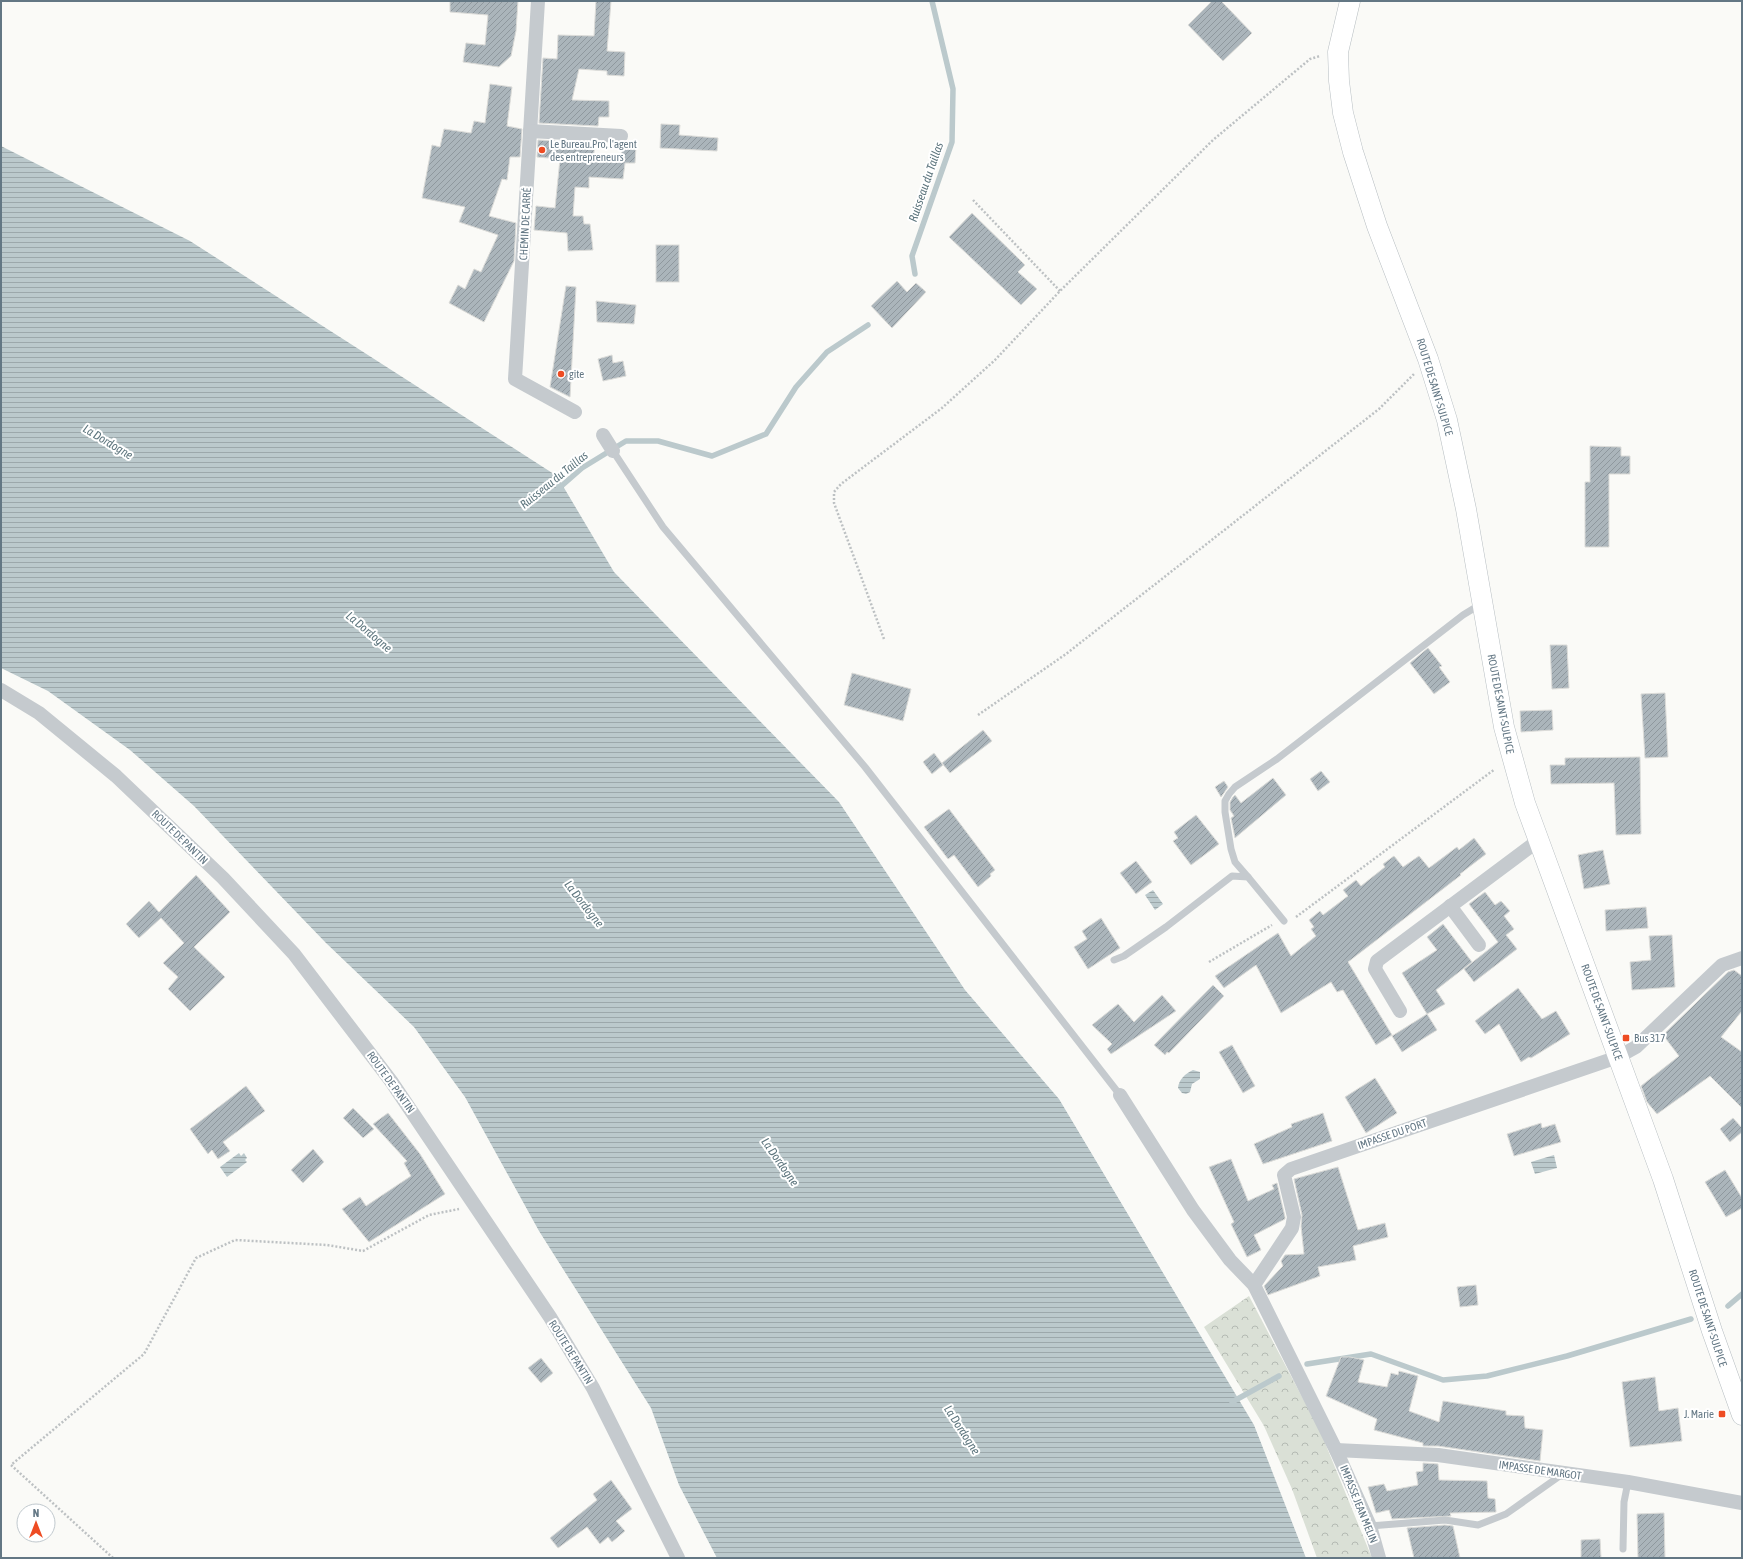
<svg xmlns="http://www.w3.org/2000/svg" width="1743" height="1559" font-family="'Asap Condensed',sans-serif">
  <defs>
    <pattern id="forest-crowns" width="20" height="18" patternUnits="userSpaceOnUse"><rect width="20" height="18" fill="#dae0d6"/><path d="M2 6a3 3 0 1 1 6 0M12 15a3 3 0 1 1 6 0" fill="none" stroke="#b4bab3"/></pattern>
    <pattern id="water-rules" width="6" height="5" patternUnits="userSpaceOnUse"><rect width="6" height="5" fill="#bbc9cc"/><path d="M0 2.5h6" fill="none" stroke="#9ca8ab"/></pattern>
    <pattern id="building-hatch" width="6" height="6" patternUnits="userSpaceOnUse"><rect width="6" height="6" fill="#abb5bb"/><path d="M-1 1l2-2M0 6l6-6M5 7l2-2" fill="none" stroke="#8f989e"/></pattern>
  </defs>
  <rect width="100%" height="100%" fill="#fafaf7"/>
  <!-- forest -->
  <path fill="url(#forest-crowns)" d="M1249 1296 1321 1433 1372 1558H1317L1292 1489 1264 1426 1204 1327Z"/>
  <!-- water -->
  <g fill="url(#water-rules)">
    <path d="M1 146 190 241 557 476 614 572 839 802 965 990 1059 1099 1254 1425 1306 1558H717L679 1485 651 1408 539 1231 465 1097 414 1027 326 943 194 806 130 750 48 691 1 668Z"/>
    <path d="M1153 890 1163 904 1155 910 1145 895Z"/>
    <path d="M1193 1070 1200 1072V1079L1192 1084 1190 1092 1186 1094 1182 1093 1178 1088C1179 1079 1185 1074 1193 1070Z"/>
    <path d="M239 1153 241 1156 244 1153 247 1158 245 1160 247 1162 227 1177 220 1167Z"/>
    <path d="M1554 1155 1557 1168 1535 1174 1531 1162Z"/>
  </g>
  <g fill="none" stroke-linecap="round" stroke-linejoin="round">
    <!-- stream -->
    <g stroke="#bbc9cc" stroke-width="5.5">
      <path d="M915 274 912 256 952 142 953 89 932 1"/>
      <path d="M558 489 582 468 626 441H658L712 456 766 434 796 387 827 352 868 325"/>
      <path d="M1728 1306 1742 1294"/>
      <path d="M1307 1364 1371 1354 1443 1380 1487 1376 1567 1356 1691 1319"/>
      <path d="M1232 1402 1279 1376"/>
    </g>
  </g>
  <!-- building -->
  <g fill="url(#building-hatch)" stroke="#dcdcd9">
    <path d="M450 1H518L516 31 511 56 499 67 463 62 466 43 485 45 488 15 450 12Z"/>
    <path d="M596 1H611L607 51 625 52 624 76 607 75V71L579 69 572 100 609 101V117H599L598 126 539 123 543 58 557 59 558 35 594 36Z"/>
    <path d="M1212 1H1221L1252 33 1223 61 1188 25Z"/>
    <path d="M490 84 512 87 507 126 522 129 520 157H510L507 180 502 179 489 216 516 223 514 261 484 322 449 303 458 285 465 289 474 269 481 272 498 235 459 222 465 207 422 198 432 145 440 147 444 129 471 133 474 121 485 123Z"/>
    <path d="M661 124 680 125 679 135 718 138 717 151 660 148Z"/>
    <path d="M538 140 595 143 593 161 621 162 622 146 636 147 635 163H625L623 179 589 177V188L575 187 573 216H583L584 224H590L593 250 568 251 567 233 534 230 536 206 555 208 560 159 537 157Z"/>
    <path d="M972 213 1025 265 1018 272 1037 289 1021 305 949 237Z"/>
    <rect x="656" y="245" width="23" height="37"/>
    <path d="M897 281 907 292 916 283 926 292 892 328 871 306Z"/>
    <path d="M566 286 576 287 570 397 550 387Z"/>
    <path d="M596 301 636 305 634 324 597 322Z"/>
    <path d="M612 355 613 363 623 361 626 376 603 381 598 359Z"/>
    <path d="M1590 446 1621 447V456H1630V474H1609V547H1585V482H1590Z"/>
    <path d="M1550 645H1567L1569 688 1552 689Z"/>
    <path d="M1428 648 1442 666 1439 667 1450 682 1434 694 1410 663Z"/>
    <path d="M852 673 911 689 903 721 844 705Z"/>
    <path d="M1665 693 1668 757 1645 758 1641 694Z"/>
    <path d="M1552 710 1553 730 1521 732 1520 711Z"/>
    <path d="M983 730 992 741 950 773 942 763Z"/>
    <path d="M934 753 943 765 932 774 923 762Z"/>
    <path d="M1640 757 1641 834 1616 835 1614 783 1551 784 1550 765H1565V758Z"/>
    <path d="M1321 771 1330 782 1318 791 1310 779Z"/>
    <path d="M1273 778 1286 795 1235 838 1231 818 1234 816 1230 810V802L1233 797 1235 795 1241 803Z"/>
    <path d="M1224 781 1228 787 1221 797 1215 787Z"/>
    <path d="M949 809 995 870 990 874 991 876 978 887 954 855 948 859 924 827Z"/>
    <path d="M1196 815 1219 844 1191 865 1173 841 1178 838 1174 832Z"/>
    <path d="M1474 838 1486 854 1460 874 1461 875 1348 962 1392 1035 1376 1045 1343 990 1337 992 1331 982 1281 1013 1256 965 1224 988 1215 976 1278 933 1291 956 1316 936 1311 929 1314 927 1309 920 1320 911 1323 915 1348 896 1343 890 1356 880 1361 886 1385 867 1383 864 1394 856 1403 867 1419 856 1429 868 1457 847 1459 850Z"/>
    <path d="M1603 850 1610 884 1584 889 1578 855Z"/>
    <path d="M1136 861 1152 882 1136 894 1120 873Z"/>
    <path d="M196 875 230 912 194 947 225 977 190 1011 168 989 178 977 163 963 184 943 161 918 139 938 126 924 149 901 159 912Z"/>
    <path d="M1485 892 1495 905 1501 901 1510 911 1504 916 1514 929 1506 935 1517 949 1474 982 1464 969 1498 942 1469 904Z"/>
    <path d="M1646 907 1648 928 1606 931 1605 910Z"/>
    <path d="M1101 918 1120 948 1088 969 1074 947 1087 939 1082 931Z"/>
    <path d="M1443 924 1472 962 1436 990 1445 1004 1427 1014 1437 1030 1402 1052 1392 1036 1427 1014 1402 973 1437 950 1427 937Z"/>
    <path d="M1672 935 1675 987 1632 990 1630 962 1651 960 1649 936Z"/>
    <path d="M1734 970 1742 976V1011L1721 1037 1742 1052V1108L1710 1076 1657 1114 1647 1102 1641 1086 1679 1056 1663 1035 1728 972Z"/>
    <path d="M1213 985 1224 996 1169 1053 1167 1052 1165 1055 1154 1045Z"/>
    <path d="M1518 988 1542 1019 1556 1011 1570 1034 1531 1058 1529 1057 1521 1062 1499 1024 1485 1034 1475 1021Z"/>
    <path d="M1162 995 1176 1011 1111 1054 1107 1049 1112 1044 1092 1025 1118 1004 1134 1022Z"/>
    <path d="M1232 1045 1255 1086 1243 1093 1219 1052Z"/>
    <path d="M1375 1078 1397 1113 1366 1133 1345 1097Z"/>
    <path d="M246 1086 265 1111 223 1142 230 1151 218 1159 212 1150 208 1154 190 1129Z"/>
    <path d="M353 1108 374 1129 363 1138 343 1118Z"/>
    <path d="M388 1113 420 1154 445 1194 369 1242 342 1209 360 1197 366 1206 411 1176 404 1163 407 1161 373 1124Z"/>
    <path d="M1323 1113 1332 1141 1263 1164 1254 1144 1292 1127 1291 1124Z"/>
    <path d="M1733 1118 1742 1128V1132L1730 1142 1720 1129Z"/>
    <path d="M1541 1123 1542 1128 1555 1124 1561 1142 1514 1156 1507 1134Z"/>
    <path d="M313 1149 324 1162 303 1183 291 1170Z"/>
    <path d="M1231 1159 1248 1201 1274 1189 1272 1185 1277 1183 1285 1217V1219L1254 1235 1261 1250 1247 1257 1231 1224 1234 1222 1209 1167Z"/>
    <path d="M1338 1167 1358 1230 1385 1223 1388 1237 1353 1246 1356 1260 1318 1267 1320 1276 1268 1295 1264 1286 1283 1266 1281 1261 1285 1255 1304 1254 1301 1226 1302 1215 1294 1179Z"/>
    <path d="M1725 1170 1742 1198V1208L1726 1217 1705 1182Z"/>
    <path d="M1476 1285 1478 1305 1460 1307 1457 1287Z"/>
    <path d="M1341 1357H1350L1364 1360 1358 1382 1387 1387 1391 1373 1398 1375 1399 1371 1418 1376 1409 1411 1439 1422 1443 1401 1506 1411V1415L1524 1416 1525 1428 1543 1430 1540 1461 1438 1446H1423V1443L1374 1430 1377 1419 1326 1396Z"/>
    <path d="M541 1358 553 1373 541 1383 528 1368Z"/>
    <path d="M1655 1377 1659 1411 1678 1408 1682 1441 1630 1447 1622 1382Z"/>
    <path d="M1423 1463 1438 1464 1439 1480 1487 1481 1488 1498 1495 1499 1496 1512 1450 1513 1451 1516 1392 1519 1389 1510 1376 1513 1368 1487 1384 1484 1387 1491 1418 1485 1416 1472 1423 1471Z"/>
    <path d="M611 1480 632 1509 616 1521 625 1531 612 1542 608 1537 600 1544 587 1527 558 1548 550 1538 597 1500 593 1494Z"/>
    <path d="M1664 1513 1665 1558H1638L1637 1514Z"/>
    <path d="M1445 1525 1453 1526 1460 1558H1414L1407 1528Z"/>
    <path d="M1600 1539 1601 1558H1581V1540Z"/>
  </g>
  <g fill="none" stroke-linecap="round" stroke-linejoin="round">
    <!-- secondary casing -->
    <g stroke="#b7bec2" stroke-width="21">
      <path id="secondary" d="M1350 1 1338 52 1339 81 1343 113 1353 152 1377 226 1428 359 1447 420 1466 509 1504 727 1525 803 1663 1179 1712 1331 1742 1415"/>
    </g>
    <!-- path -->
    <g stroke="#bdc1c3" stroke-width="2.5" stroke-dasharray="2 2" stroke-linecap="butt">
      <path d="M973 200 1060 291"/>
      <path d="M884 639 834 503V492L841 484 942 408 995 360 1060 291 1213 140 1310 59 1320 56"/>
      <path d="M978 715 1066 654 1379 409 1414 374"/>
      <path d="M1296 917 1495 769"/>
      <path d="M1209 962 1272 925"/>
      <path d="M113 1558 11 1465 144 1354 196 1258 235 1240 327 1245 363 1251 429 1215 459 1209"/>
    </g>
    <!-- service -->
    <g stroke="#c5cace" stroke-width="7">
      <path d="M613 451 663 527 865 767 1120 1095"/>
      <path d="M1248 877 1235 862 1231 849 1225 812V801L1229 794 1235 787 1277 759 1463 615 1481 604"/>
      <path d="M1114 960 1124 956 1166 927 1232 876 1248 877 1284 921"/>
      <path d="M1370 1526 1445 1520 1478 1525 1506 1514 1564 1473"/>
      <path d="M1623 1549 1624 1502 1628 1482"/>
    </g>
    <!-- minor -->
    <g stroke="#c5cace" stroke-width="14">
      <path d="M538 1 515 379 575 412"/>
      <path d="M530 131 621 136"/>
      <path d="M603 435 613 451"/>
      <path d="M1 690 39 713 116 776 223 878 294 954 391 1081 550 1317 593 1388 678 1558"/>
      <path d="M1450 906 1479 945"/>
      <path d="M1400 1011 1375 969 1377 961 1539 840"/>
      <path d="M1120 1095 1193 1210 1230 1260 1254 1285 1336 1450 1370 1526 1379 1558"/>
      <path d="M1254 1285 1292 1228 1294 1217 1284 1175 1291 1169 1618 1057 1636 1047 1722 965 1742 958"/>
      <path d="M1336 1450 1438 1455 1628 1482 1742 1503"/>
    </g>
    <!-- secondary -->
    <use href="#secondary" stroke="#fff" stroke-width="20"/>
  </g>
  <!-- markers -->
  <g fill="#ee4c23" stroke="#fff" stroke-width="1.5">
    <circle cx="542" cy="150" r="4"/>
    <circle cx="561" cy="374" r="4"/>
    <rect x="1622" y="1034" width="8" height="8" rx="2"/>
    <rect x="1718" y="1410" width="8" height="8" rx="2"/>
  </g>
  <g text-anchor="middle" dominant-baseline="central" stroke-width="4" stroke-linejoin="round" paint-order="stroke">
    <!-- poi labels -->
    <g font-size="11" fill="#637784" stroke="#fff" text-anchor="start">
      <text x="550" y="144">Le Bureau.Pro, l'agent<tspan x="550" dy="13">des entrepreneurs</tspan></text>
      <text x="569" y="374">gite</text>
      <text x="1634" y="1038">Bus 317</text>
      <text x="1714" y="1414" text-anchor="end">J. Marie</text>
    </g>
    <!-- street labels -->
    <g font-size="11" fill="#637784" stroke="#fff">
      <text transform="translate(525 224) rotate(-87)">CHEMIN DE CARRÉ</text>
      <text transform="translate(1435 387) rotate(73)">ROUTE DE SAINT-SULPICE</text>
      <text transform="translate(1501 704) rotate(79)">ROUTE DE SAINT-SULPICE</text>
      <text transform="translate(180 837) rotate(44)">ROUTE DE PANTIN</text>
      <text transform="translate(1602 1012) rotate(70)">ROUTE DE SAINT-SULPICE</text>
      <text transform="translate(391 1082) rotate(54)">ROUTE DE PANTIN</text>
      <text transform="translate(1392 1134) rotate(-19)">IMPASSE DU PORT</text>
      <text transform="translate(1708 1318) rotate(72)">ROUTE DE SAINT-SULPICE</text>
      <text transform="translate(571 1352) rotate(58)">ROUTE DE PANTIN</text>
      <text transform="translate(1540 1470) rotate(8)">IMPASSE DE MARGOT</text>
      <text transform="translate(1359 1504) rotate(68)">IMPASSE JEAN MELIN</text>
    </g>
    <!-- water labels -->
    <g font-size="12" font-style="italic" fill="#5e767e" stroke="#fff">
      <text transform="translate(926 182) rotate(-71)">Ruisseau du Taillas</text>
      <text transform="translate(108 442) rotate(31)">La Dordogne</text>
      <text transform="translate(554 480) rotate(-39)">Ruisseau du Taillas</text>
      <text transform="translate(369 632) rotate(40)">La Dordogne</text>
      <text transform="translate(584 904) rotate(52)">La Dordogne</text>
      <text transform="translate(780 1162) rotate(55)">La Dordogne</text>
      <text transform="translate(962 1430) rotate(57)">La Dordogne</text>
    </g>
  </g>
  <!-- border -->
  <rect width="1743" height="1559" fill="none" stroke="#637784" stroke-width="4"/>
  <!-- north arrow -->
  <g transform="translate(36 1523)"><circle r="19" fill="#ffffff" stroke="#c1c9ce"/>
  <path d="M0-3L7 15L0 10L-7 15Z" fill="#ee4c23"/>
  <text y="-6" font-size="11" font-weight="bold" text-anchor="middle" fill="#637784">N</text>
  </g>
</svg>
